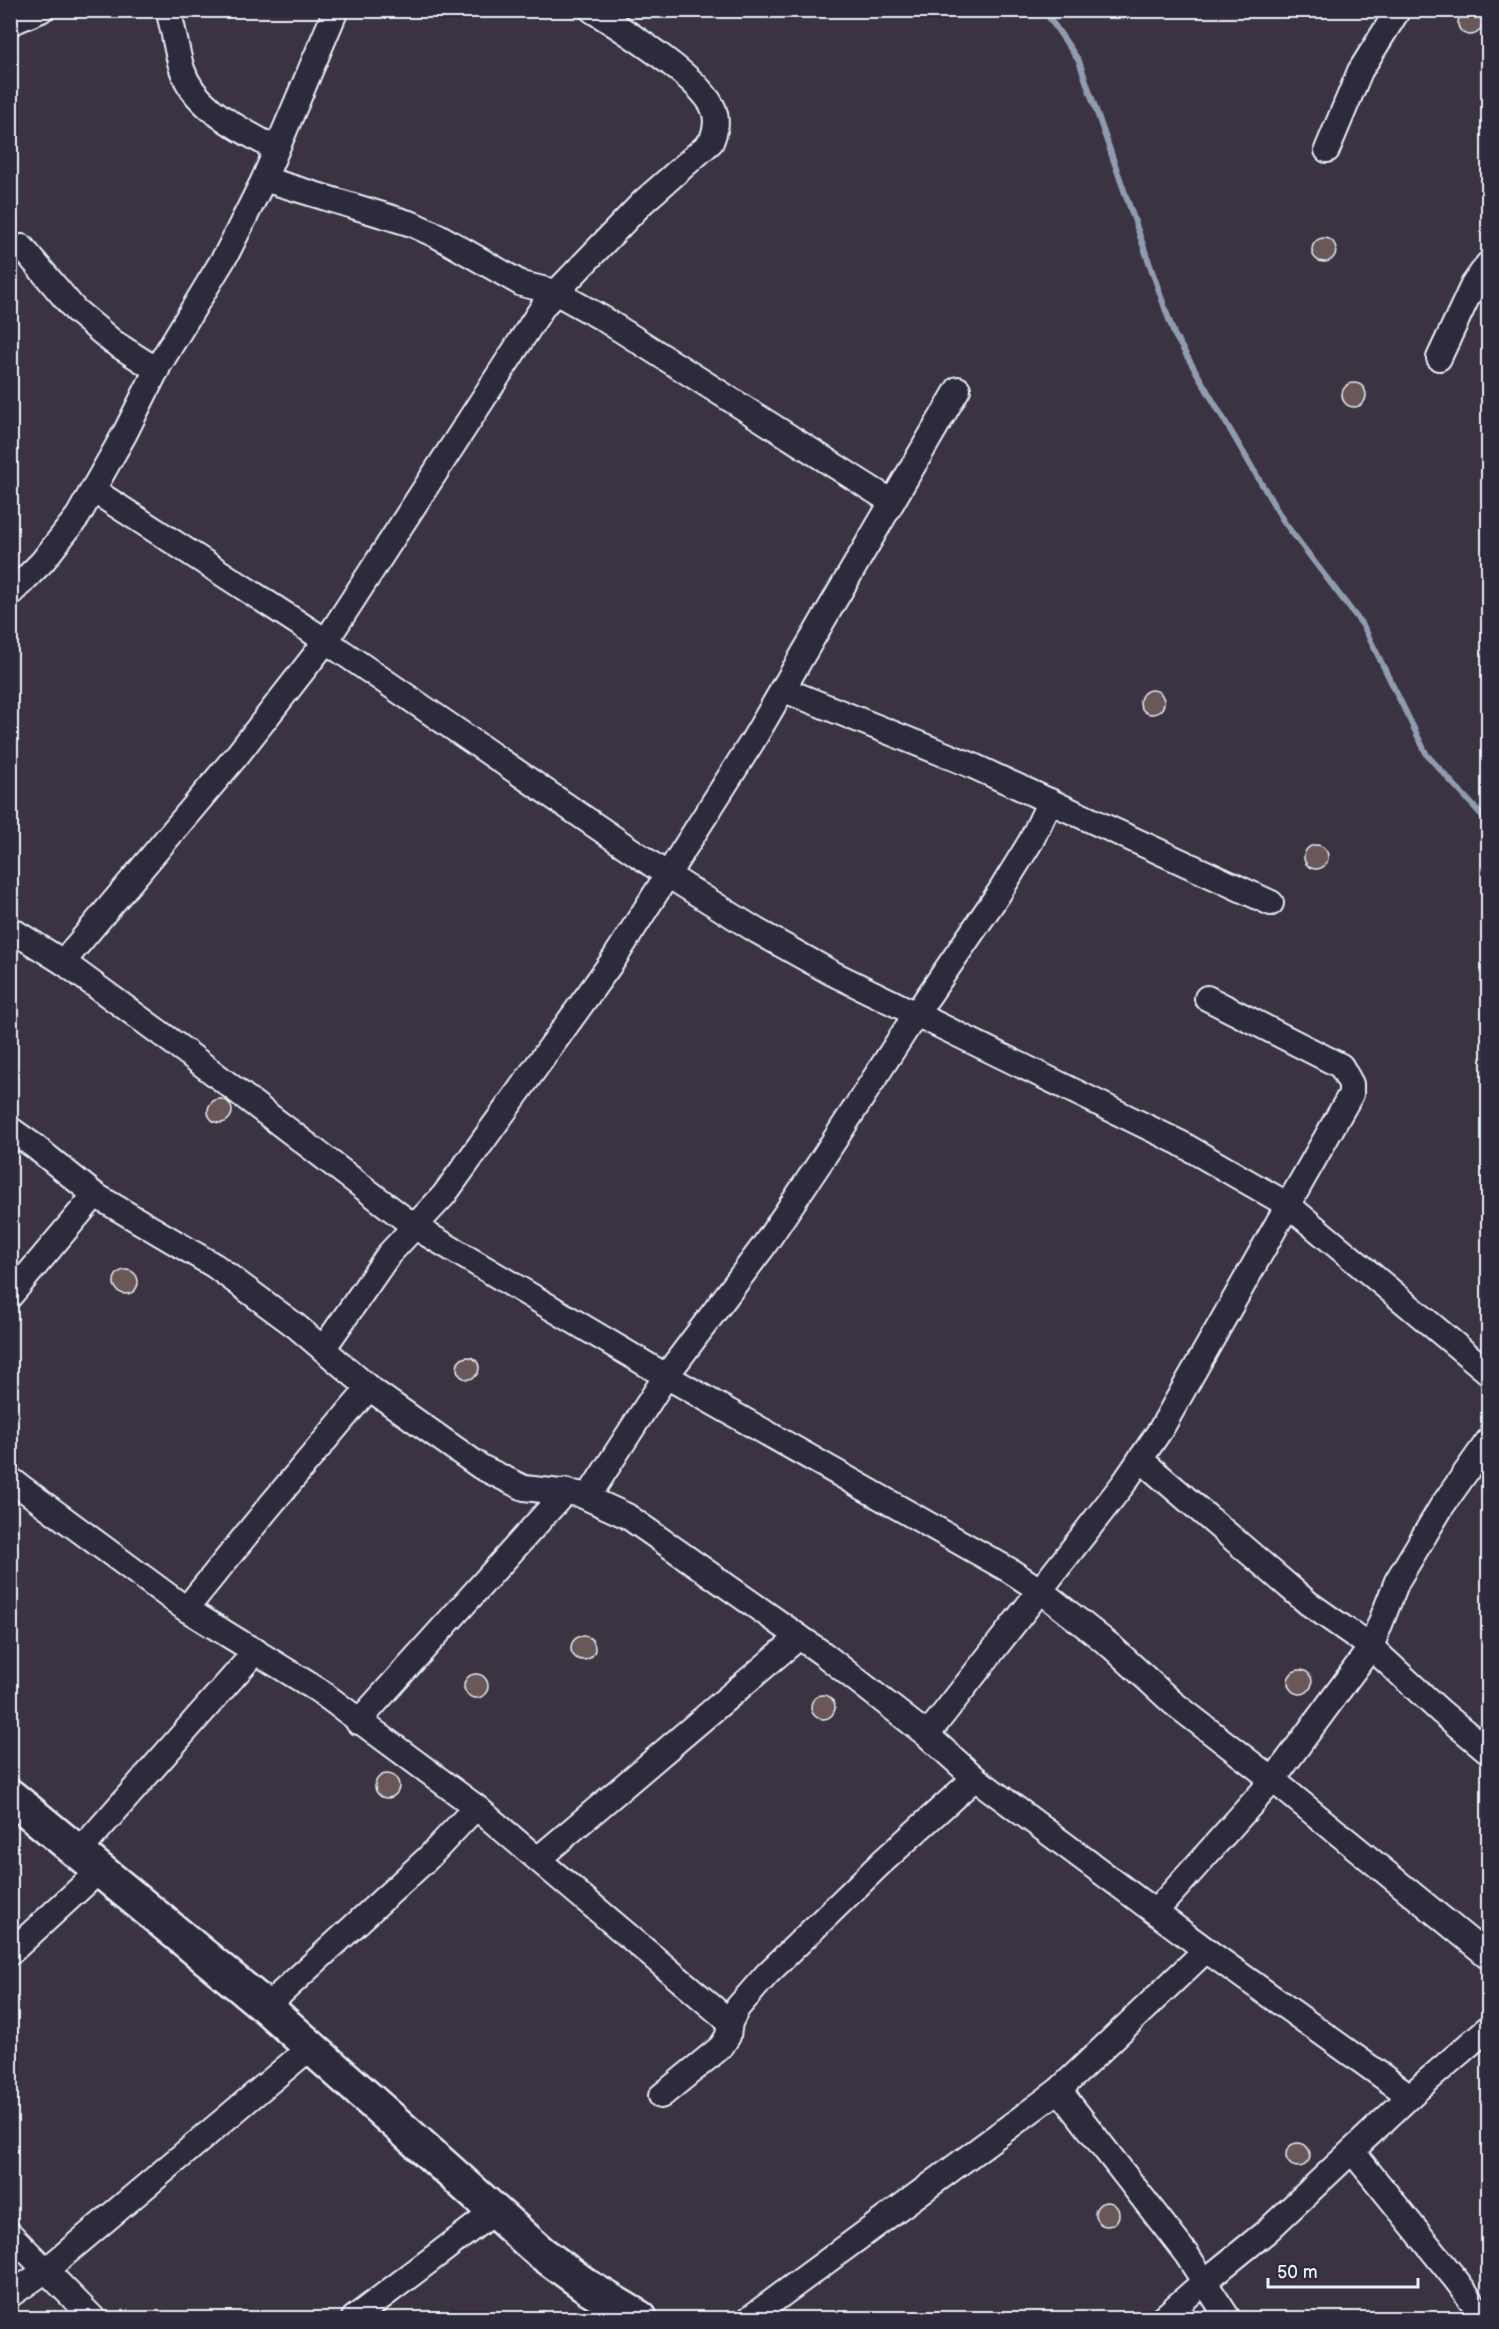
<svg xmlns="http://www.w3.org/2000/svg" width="1499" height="2329" font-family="'Balsamiq Sans',sans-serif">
  <rect width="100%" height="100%" fill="#3b3342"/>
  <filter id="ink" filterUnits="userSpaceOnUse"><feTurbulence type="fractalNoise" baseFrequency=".0167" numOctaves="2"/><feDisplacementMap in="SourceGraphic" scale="12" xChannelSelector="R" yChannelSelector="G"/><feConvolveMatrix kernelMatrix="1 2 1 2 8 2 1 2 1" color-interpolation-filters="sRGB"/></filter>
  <g filter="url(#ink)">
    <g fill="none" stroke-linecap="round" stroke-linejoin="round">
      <!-- stream -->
      <path stroke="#909caf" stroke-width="6" d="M1044 10 1079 61 1174 334 1284 522 1364 627 1427 755 1488 822"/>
    </g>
    <!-- building -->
    <g fill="#6a5958" stroke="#e8f1f8" stroke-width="1.5">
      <circle cx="1470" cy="23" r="12"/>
      <circle cx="1324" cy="250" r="12"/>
      <circle cx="1354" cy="395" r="12"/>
      <circle cx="1152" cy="702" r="12"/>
      <circle cx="1316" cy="857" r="12"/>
      <circle cx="220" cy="1111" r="12"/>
      <circle cx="126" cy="1282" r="12"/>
      <circle cx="468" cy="1368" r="11"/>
      <circle cx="583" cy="1648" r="12"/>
      <circle cx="1300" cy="1682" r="12"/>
      <circle cx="476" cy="1686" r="12"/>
      <circle cx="823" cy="1707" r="12"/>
      <circle cx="387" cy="1786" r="12"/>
      <circle cx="1298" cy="2155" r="12"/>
      <circle cx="1107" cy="2214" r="12"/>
    </g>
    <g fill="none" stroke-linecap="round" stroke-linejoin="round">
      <!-- street casing -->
      <g stroke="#e8f1f8" stroke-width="28">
        <g id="street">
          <path d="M168 10C174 30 176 50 182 69 195 110 242 129 275 149"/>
          <path d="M10 23 41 10"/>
          <path d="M1327 150 1360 71 1398 10"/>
          <path d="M264 179 412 224 440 237 522 284 555 292 602 318 892 502"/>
          <path d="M22 247 75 310 113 342 157 370"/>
          <path d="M1439 358 1473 285 1488 264"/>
          <path d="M93 490 326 641 666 874 757 931 832 973 1180 1143 1288 1205 1488 1372"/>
          <path d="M10 594 42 562 78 516 125 433 159 365 227 253 264 179 336 10"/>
          <path d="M782 689 971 765 1271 903"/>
          <path d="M10 929 63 962 186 1052 415 1227 666 1376 1009 1570 1041 1591 1112 1647 1172 1702 1273 1780 1488 1956"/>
          <path d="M63 962 238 754 326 641 544 305 643 202 711 142C715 132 718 122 714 110 703 79 622 29 592 10"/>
          <path d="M10 1129 34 1146 95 1195 215 1266 296 1326 369 1388 481 1467 524 1488 579 1494 627 1516 822 1653 927 1735 975 1778 1206 1950 1410 2096"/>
          <path d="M10 1296 95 1195"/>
          <path d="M323 1349 389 1254 444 1195 614 959 752 742 958 389"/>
          <path d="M1140 1459 1308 1603 1371 1647 1440 1711 1488 1751"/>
          <path d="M10 1479 186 1609 318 1690 476 1807 730 2022"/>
          <path d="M588 1497 666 1376 763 1247 821 1161 916 1014 999 893 1031 841 1050 801"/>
          <path d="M186 1609 268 1508 369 1388"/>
          <path d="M358 1722 566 1491"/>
          <path d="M927 1735 1124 1483 1161 1429 1351 1094V1084L1341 1066 1207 998"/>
          <path d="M78 1853 256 1651"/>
          <path d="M538 1859 799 1637"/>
          <path d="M1155 1912 1273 1780 1371 1647 1397 1581 1442 1506 1488 1441"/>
          <path d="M10 1953 100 1870"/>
          <path d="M266 2007 428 1858 476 1807"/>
          <path d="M1059 2090 1187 2255 1228 2318"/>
          <path d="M661 2096 721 2047 728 2036 730 2022 738 2007 767 1974 882 1862 975 1778"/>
          <path d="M1352 2151 1457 2281 1484 2318"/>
          <path d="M10 2234 93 2318"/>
          <path d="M10 2295 45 2271 312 2046"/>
          <path d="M354 2318 495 2211"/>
          <path d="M750 2318 1059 2090 1206 1950"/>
          <path d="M1163 2318 1204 2282 1267 2231 1410 2096 1488 2028"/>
        </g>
      </g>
      <!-- secondary casing -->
      <g stroke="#e8f1f8" stroke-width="38">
        <path id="secondary" d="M10 1796 266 2007 540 2252 588 2287 640 2318"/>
      </g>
      <!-- street -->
      <use href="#street" stroke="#2f2a3d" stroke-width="24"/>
      <!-- secondary -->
      <use href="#secondary" stroke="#2f2a3d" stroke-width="33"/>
    </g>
  </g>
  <!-- margin -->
  <rect width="1499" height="2329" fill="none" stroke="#2f2a3d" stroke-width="36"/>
  <rect x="18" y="18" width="1463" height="2293" fill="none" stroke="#e8f1f8" stroke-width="2" filter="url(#ink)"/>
  <!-- scale -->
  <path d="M1268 2278v9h150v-9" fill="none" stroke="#e8f1f8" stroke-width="3"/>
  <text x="1277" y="2278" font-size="18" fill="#e8f1f8" stroke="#2f2a3d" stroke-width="4.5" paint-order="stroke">50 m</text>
</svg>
